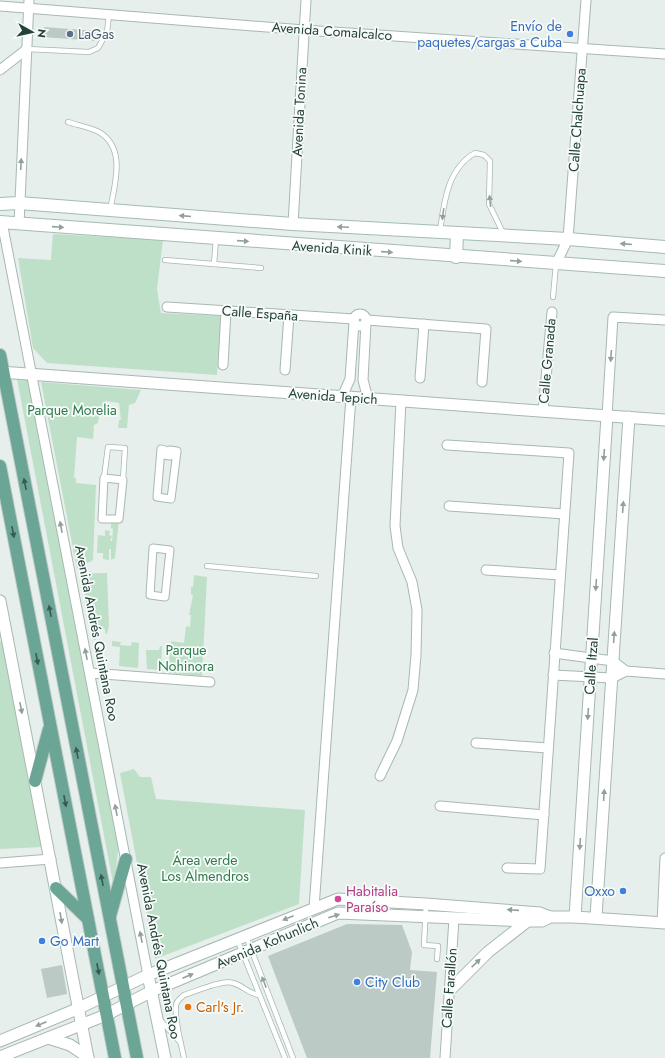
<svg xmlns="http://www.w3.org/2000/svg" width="665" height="1058" font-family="Jost,sans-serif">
  <rect width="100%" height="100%" fill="#e6efeb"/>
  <!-- green -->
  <g fill="#bfe0c8">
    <path d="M53 234 163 240 157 289 161 313 221 316 217 375 47 363 33 348 18 258 51 260Z"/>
    <path d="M17 379 29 380 119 840 114 888Z"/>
    <path d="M41 382 141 390 135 403 129 405 127 428H118L119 420H121L119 403 106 401V407L99 417 98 423 94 425 93 439 77 437 74 478H76V483L96 485 93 560 77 569Z"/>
    <path d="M119 519 115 558 111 560V549H109V560L103 559V553H97L98 535 105 536V530L110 531 109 535 112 536 110 541H112L113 529 111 528V521Z"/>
    <path d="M100 573H107L109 626 107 634 105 633V629H96V640H94L80 574Z"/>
    <path d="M194 575 207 577 202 676 168 673 171 641 184 643 186 626 190 627 191 615H189L193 595H191V587H193Z"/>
    <path d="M0 641 2 642 43 847 0 849Z"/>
    <path d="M112 641 121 642 120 645 131 646 132 642 139 643 138 668 119 666 120 647 112 646Z"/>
    <path d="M160 646H162L161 670 147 669 146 650H159Z"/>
    <path d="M134 769 140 777H151L156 799 305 810 299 904 155 959 120 773Z"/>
  </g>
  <!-- building -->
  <g fill="#bbcac4">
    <path d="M44 27 97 31V41L43 37Z"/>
    <path d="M347 924 402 925 412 952 410 970 437 972 430 1058H307L268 956Z"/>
    <path d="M62 965 67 994 47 998 41 969Z"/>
  </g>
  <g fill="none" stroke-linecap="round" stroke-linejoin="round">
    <!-- service casing -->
    <g stroke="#a8b8b2" stroke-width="6">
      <g id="service">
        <path d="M27 49 89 52 98 48 107 32 109 15"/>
        <path d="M68 122C77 125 88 127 97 131 127 146 115 184 110 210"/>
        <path d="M440 231C444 203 447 169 475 153L484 155 490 161 489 204 503 233"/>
        <path d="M165 260 261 268"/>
        <path d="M214 264 216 239"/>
        <path d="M553 297 556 264"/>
        <path d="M108 447 125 448 123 480 104 478Z"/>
        <path d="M207 566 316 576"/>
        <path d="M426 904 424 945 438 946 437 959"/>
        <path d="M246 936 293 1058"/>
        <path d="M237 939 285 1058"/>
        <path d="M161 1021 181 1043"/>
        <path d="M184 1058C181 1043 174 1019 176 1005 177 1000 181 998 184 995 195 992 223 979 233 983 244 986 247 993 259 995"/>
      </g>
    </g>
    <!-- pedestrian casing -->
    <g stroke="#a8b8b2" stroke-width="9">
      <g id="pedestrian">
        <path d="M161 449 165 450 164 455 170 456V450L177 451 171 499 157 497Z"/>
        <path d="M104 478 123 480 119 519H102Z"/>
        <path d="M153 548 170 550 165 597 150 595Z"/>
      </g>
    </g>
    <!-- minor casing -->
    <g stroke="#a8b8b2" stroke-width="11">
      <g id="minor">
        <path d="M0 6 304 30 665 54"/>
        <path d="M0 70 27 49"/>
        <path d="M2 222 148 975"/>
        <path d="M19 224 29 0"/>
        <path d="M293 224 306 0"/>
        <path d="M556 264 568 239 586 0"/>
        <path d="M167 307 354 319"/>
        <circle cx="360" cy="320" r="6"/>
        <path d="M367 320 486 329 482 382"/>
        <path d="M366 323 363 380 368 399"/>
        <path d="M223 365 226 311"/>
        <path d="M285 370 289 315"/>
        <path d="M420 378 424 324"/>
        <path d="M342 397 350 379 354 322"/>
        <path d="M543 411 552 312"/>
        <path d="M607 416 613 317 665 320"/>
        <path d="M447 445 569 453 540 869 507 868"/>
        <path d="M449 506 564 514"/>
        <path d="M486 570 560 575"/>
        <path d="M554 653 613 661 626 671"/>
        <path d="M90 673 210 682"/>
        <path d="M553 675 612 678 626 671 665 674"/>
        <path d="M476 743 548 748"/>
        <path d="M380 776 397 741 413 690 416 655 417 610 412 582 398 548 395 526 401 401"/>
        <path d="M440 806 544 815"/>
        <path d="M0 863 51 859"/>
        <path d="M314 908 351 397"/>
        <path d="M662 923 665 858"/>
        <path d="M445 1058 454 918"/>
      </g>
    </g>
    <!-- tertiary casing -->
    <g stroke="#a8b8b2" stroke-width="13">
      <g id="tertiary">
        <path d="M0 372 665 420"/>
        <path d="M0 601 88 1058"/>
        <path d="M575 917 607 416"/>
        <path d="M596 917 629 417"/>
        <path d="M148 975 165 1058"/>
        <path d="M449 991 488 952 529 920"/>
        <path d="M48 1038 70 1045 88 1057"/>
        <path d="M0 1041 77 1009 148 975 338 899 426 904 540 913 550 917"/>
        <path d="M0 1057 106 1015 152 991 338 913 529 921H542L550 917H575L665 923"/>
      </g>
    </g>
    <!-- secondary casing -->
    <g stroke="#a4bbb3" stroke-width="14">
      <g id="secondary">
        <path d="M0 204 19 203 293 224 568 239 665 247"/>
        <path d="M0 222 665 271"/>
        <path d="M456 257 457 234"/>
      </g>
    </g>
    <!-- primary casing -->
    <g stroke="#c2cac8" stroke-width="14">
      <g id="primary">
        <path d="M0 355 137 1058"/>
        <path d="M0 466 115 1058"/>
        <path d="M35 781 49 729"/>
        <path d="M56 888 88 919"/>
        <path d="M110 916 126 859"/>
      </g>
    </g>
    <!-- service -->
    <use href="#service" stroke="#fff" stroke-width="4.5"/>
    <!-- pedestrian -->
    <use href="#pedestrian" stroke="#fff" stroke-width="7"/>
    <!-- minor -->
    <use href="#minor" stroke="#fff" stroke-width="9"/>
    <!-- tertiary -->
    <use href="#tertiary" stroke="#fff" stroke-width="11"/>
    <!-- secondary -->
    <use href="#secondary" stroke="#fff" stroke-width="12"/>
    <!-- primary -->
    <use href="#primary" stroke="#6aa596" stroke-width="12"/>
  </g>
  <!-- one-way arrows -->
  <defs><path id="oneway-solid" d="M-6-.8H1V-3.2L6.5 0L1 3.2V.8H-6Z"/></defs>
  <g fill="#92a09c">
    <use href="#oneway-solid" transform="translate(21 164) rotate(-87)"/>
    <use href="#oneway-solid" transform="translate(490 201) rotate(-96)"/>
    <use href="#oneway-solid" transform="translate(443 214) rotate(98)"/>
    <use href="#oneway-solid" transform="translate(185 216) rotate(-175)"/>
    <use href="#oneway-solid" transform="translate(58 227) rotate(4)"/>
    <use href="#oneway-solid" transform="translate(343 227) rotate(-177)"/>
    <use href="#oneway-solid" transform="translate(243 241) rotate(4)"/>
    <use href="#oneway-solid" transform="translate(626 244) rotate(-175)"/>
    <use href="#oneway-solid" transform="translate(387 252) rotate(4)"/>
    <use href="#oneway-solid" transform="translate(516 261) rotate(4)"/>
    <use href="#oneway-solid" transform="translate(611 356) rotate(94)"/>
    <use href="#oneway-solid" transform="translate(604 455) rotate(94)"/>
    <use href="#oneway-solid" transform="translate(623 507) rotate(-86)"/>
    <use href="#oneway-solid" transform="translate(61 527) rotate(-101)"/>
    <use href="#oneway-solid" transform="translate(596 585) rotate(94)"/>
    <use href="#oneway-solid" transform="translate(614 637) rotate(-86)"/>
    <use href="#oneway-solid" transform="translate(86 654) rotate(-101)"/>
    <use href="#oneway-solid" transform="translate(21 708) rotate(79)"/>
    <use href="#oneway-solid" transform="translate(588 714) rotate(94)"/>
    <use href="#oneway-solid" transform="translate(604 795) rotate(-86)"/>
    <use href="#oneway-solid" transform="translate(116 810) rotate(-101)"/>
    <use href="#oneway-solid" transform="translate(580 844) rotate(94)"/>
    <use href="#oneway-solid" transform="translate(513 910) rotate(-176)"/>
    <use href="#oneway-solid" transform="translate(334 916) rotate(-18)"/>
    <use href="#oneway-solid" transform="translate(61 918) rotate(80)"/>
    <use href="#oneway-solid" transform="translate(288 918) rotate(158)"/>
    <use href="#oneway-solid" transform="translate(141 937) rotate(-101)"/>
    <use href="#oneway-solid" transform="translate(476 963) rotate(-43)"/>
    <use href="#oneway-solid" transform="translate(188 976) rotate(-23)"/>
    <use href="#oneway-solid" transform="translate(264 982) rotate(-111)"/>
    <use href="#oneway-solid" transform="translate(41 1024) rotate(157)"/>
  </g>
  <g fill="#365b51">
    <use href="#oneway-solid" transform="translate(25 484) rotate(-101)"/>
    <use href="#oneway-solid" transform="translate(13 532) rotate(79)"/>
    <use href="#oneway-solid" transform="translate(50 611) rotate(-101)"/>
    <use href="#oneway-solid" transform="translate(37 659) rotate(79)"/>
    <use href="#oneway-solid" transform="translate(77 753) rotate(-101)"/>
    <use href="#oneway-solid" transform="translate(65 801) rotate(79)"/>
    <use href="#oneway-solid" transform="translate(102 880) rotate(-101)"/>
    <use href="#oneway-solid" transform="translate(98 969) rotate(79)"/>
  </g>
  <!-- markers -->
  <circle fill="#5c6f8a" stroke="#f7fbf9" stroke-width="1.5" cx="70" cy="34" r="4"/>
  <g fill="#3f7fe0" stroke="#f7fbf9" stroke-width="1.5">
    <circle cx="570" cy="34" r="4"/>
    <circle cx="623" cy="891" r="4"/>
    <circle cx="42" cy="941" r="4"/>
    <circle cx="357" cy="982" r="4"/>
  </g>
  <circle fill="#d1479c" stroke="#f7fbf9" stroke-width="1.5" cx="338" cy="899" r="4"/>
  <circle fill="#e8710a" stroke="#f7fbf9" stroke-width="1.5" cx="188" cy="1007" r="4"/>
  <g text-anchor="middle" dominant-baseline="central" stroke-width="3.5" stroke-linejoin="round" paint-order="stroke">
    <!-- shop labels -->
    <g font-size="14" fill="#366cbe" stroke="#f7fbf9" text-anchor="end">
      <text x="562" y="26">Envío de<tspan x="562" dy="16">paquetes/cargas a Cuba</tspan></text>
      <text x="615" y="891">Oxxo</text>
      <text x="50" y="941" text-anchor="start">Go Mart</text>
      <text x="365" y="982" text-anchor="start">City Club</text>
    </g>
    <!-- street labels -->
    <g font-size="14" fill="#24423a" stroke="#f7fbf9">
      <text transform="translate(332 31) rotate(4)">Avenida Comalcalco</text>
      <text transform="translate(299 112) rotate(-87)">Avenida Tonina</text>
      <text transform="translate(577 120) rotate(-86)">Calle Chalchuapa</text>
      <text transform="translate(332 248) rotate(4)">Avenida Kinik</text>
      <text transform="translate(260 313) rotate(4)">Calle España</text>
      <text transform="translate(547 361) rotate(-85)">Calle Granada</text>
      <text transform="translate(333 396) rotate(4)">Avenida Tepich</text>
      <text transform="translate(97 633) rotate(79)">Avenida Andrés Quintana Roo</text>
      <text transform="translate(591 666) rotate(-86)">Calle Itzal</text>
      <text transform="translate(267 943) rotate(-23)">Avenida Kohunlich</text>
      <text transform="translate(159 951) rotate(79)">Avenida Andrés Quintana Roo</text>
      <text transform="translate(449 988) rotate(-86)">Calle Farallón</text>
    </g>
    <!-- service labels -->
    <g font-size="14" fill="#4e5e75" stroke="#f7fbf9" text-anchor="start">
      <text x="78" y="34">LaGas</text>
    </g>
    <!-- park labels -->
    <g font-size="14" fill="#2d7a4b" stroke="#f7fbf9">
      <text x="72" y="410">Parque Morelia</text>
      <text x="186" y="650">Parque<tspan x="186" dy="16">Nohinora</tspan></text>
      <text x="205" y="860">Área verde<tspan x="205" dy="16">Los Almendros</tspan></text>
    </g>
    <!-- hotel labels -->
    <g font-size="14" fill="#b23c85" stroke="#f7fbf9" text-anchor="start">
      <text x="346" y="891">Habitalia<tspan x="346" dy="16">Paraíso</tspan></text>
    </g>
    <!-- food labels -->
    <g font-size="14" fill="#c56008" stroke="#f7fbf9" text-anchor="start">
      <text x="196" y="1007">Carl's Jr.</text>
    </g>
  </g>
  <!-- north arrow -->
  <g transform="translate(32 32) rotate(98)" stroke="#f7fbf9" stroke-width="3" paint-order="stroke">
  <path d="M0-3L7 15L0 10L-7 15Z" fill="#24423a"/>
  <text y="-6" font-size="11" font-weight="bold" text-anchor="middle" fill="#24423a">N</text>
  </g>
</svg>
